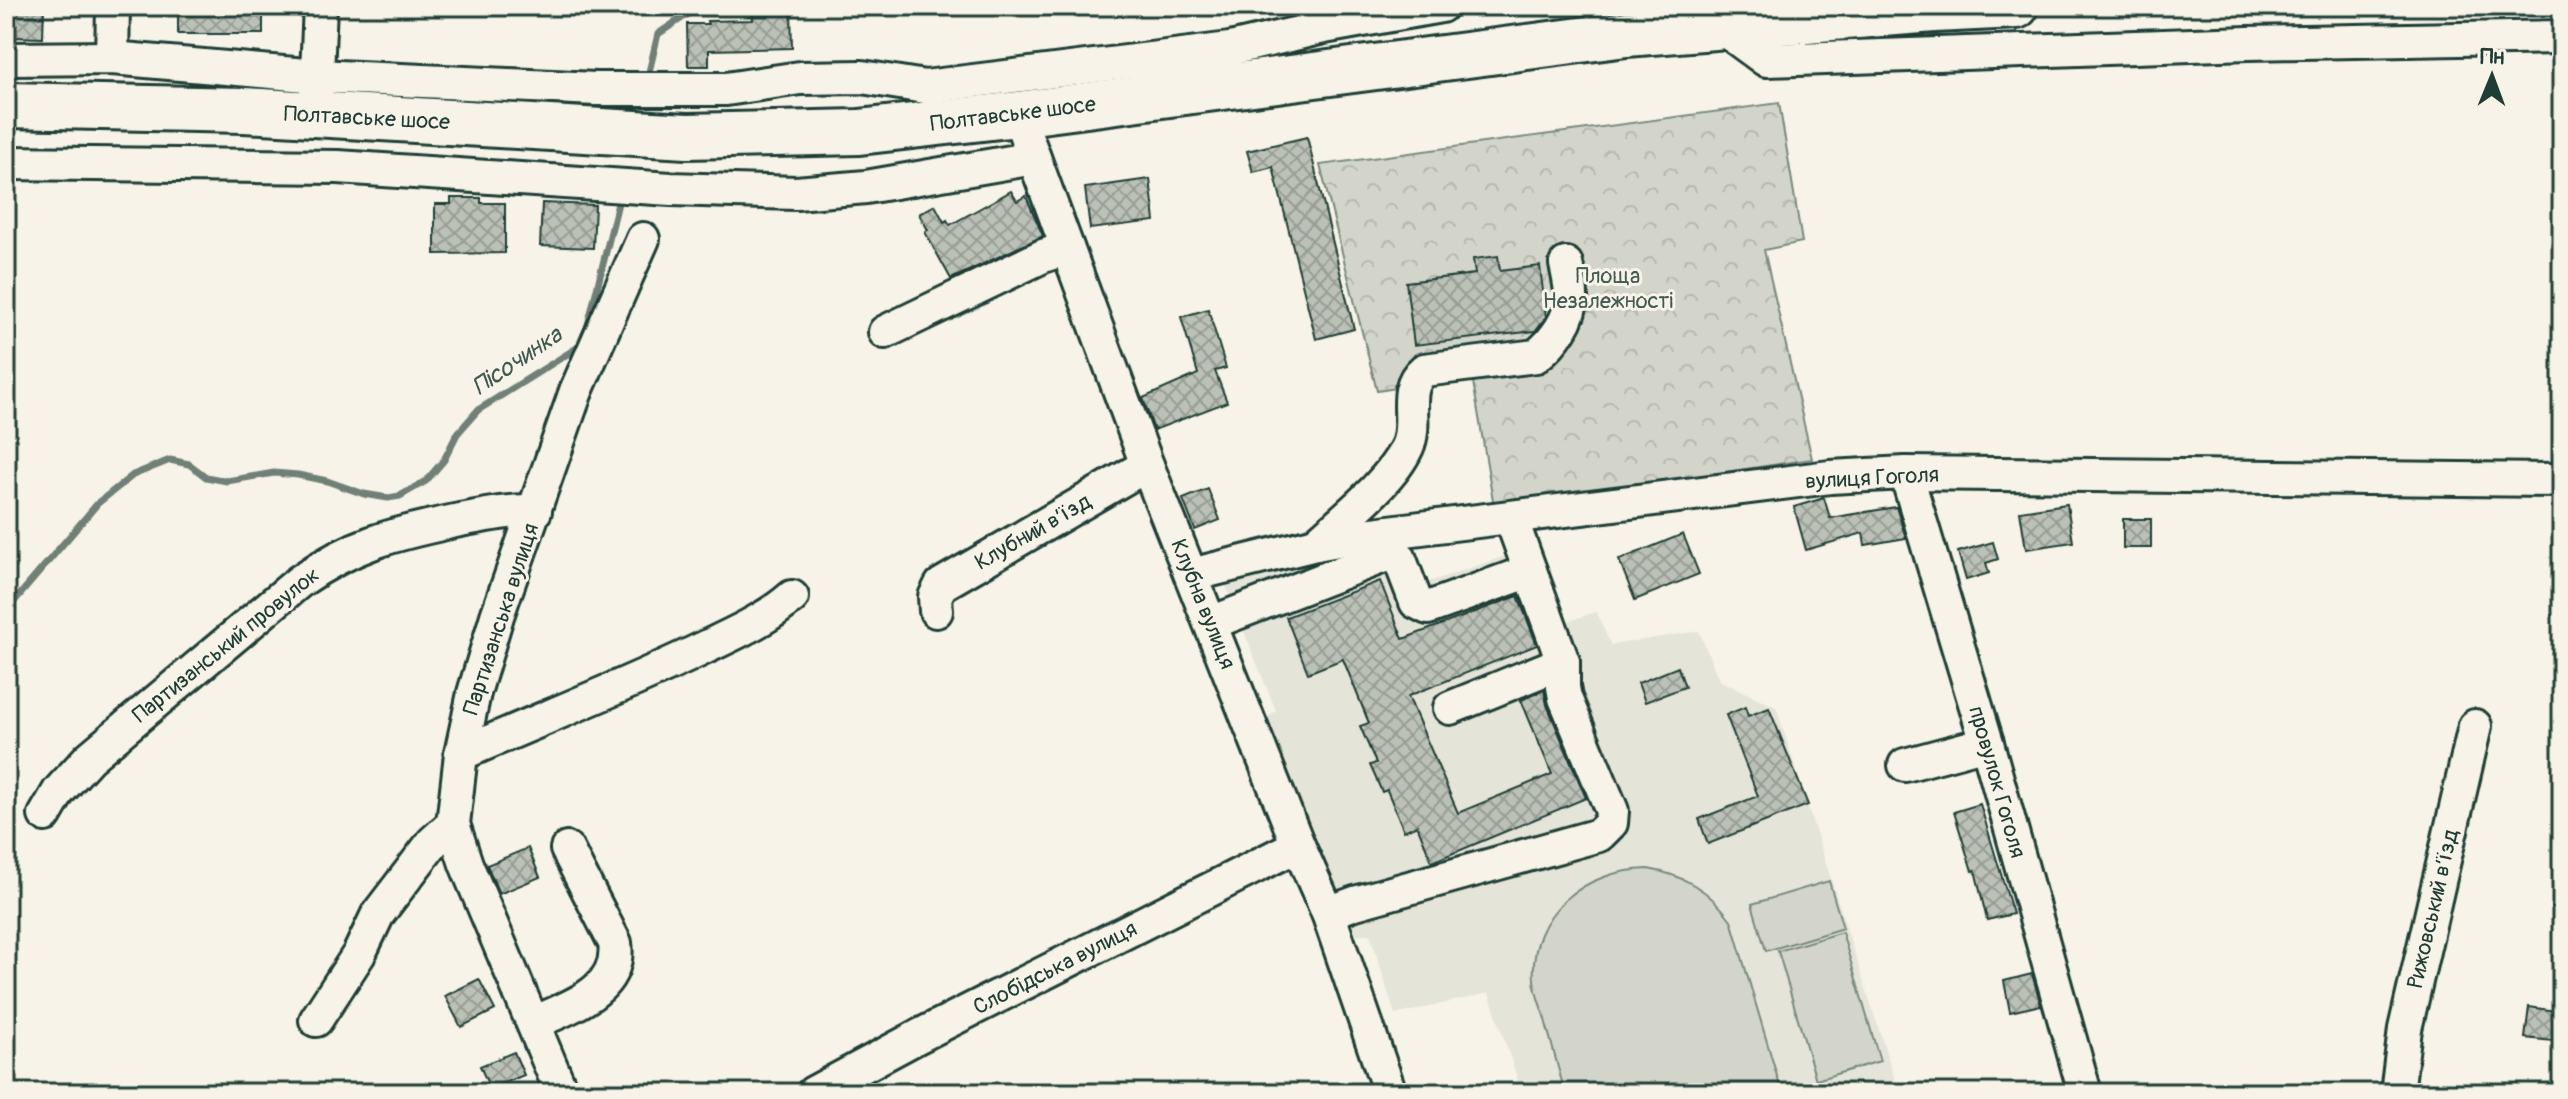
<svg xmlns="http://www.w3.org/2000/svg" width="2568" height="1099" font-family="Pangolin,sans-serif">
  <defs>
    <pattern id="park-crowns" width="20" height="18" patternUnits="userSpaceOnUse" patternTransform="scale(2)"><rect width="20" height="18" fill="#d3d5ca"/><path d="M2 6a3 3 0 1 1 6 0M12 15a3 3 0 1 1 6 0" fill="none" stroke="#b5b8ae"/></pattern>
    <pattern id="building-cross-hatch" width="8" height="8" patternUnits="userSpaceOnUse" patternTransform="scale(2)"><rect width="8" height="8" fill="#bbc1b6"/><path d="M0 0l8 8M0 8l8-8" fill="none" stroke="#979e95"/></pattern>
  </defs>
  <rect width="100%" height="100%" fill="#f7f3e8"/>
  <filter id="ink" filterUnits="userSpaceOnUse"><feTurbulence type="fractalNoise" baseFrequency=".0125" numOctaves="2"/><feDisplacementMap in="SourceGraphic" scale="16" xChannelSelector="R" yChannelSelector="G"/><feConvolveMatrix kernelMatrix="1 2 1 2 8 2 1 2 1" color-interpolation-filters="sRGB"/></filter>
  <g filter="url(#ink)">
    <!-- built -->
    <path fill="#e5e4d9" d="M1387 541 1420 585 1534 546 1562 623 1596 612 1611 645 1699 631 1719 680 1776 707 1896 1083 1867 1093H1522L1489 993 1395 1015 1370 934H1349L1267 718 1276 711 1224 582Z"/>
    <!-- park -->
    <path fill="url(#park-crowns)" stroke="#79897f" stroke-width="2" d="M1779 103 1802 242 1764 250 1812 459 1494 506 1472 376 1377 391 1320 165Z"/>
    <!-- garden -->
    <g fill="#d3d5ca" stroke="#79897f" stroke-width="2">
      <path d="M1648 869C1684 875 1709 890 1731 920L1782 1093H1565C1558 1067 1551 1041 1544 1016 1540 1004 1535 992 1534 980 1529 912 1586 870 1648 869Z"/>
      <path d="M1829 881 1843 928 1766 951 1752 904Z"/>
      <path d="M1842 932 1880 1061 1816 1080 1778 951Z"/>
    </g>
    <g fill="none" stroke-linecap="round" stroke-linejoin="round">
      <!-- stream -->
      <g stroke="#6f8077" stroke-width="7">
        <path d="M649 72 658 34 700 6"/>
        <path d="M587 329 618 203"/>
        <path d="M6 611 98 503 133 475 170 460 189 464 206 477 227 481 274 473 298 475 327 481 364 494 388 498 400 496 426 481 444 460 457 434 478 410 580 346 582 340"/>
      </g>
    </g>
    <!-- building -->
    <g fill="url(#building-cross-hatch)" stroke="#1f3d34" stroke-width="2">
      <path d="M13 6H44L43 38 11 37Z"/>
      <rect x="178" y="6" width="85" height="28"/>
      <path d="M752 6 791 8 792 48 709 50V66H688L687 24H708L707 21 753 20Z"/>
      <path d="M1307 137 1354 329 1316 339 1273 167 1253 172 1247 151Z"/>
      <path d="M1150 179 1155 221 1090 229 1085 188Z"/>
      <path d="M1011 191 1017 201 1026 196 1043 236 951 279 925 232 928 230 919 214 935 205 944 222 947 220 950 225Z"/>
      <path d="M451 198H481V203H505V253L435 254V204H451Z"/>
      <path d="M542 203 595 205 593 248 540 246Z"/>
      <path d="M1498 256 1500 271 1540 266 1546 317 1535 331 1414 345 1406 282 1475 274 1473 259Z"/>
      <path d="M1208 309 1226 368 1215 371 1227 402 1154 430 1143 398 1198 374 1181 317Z"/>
      <path d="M1208 489 1220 520 1195 530 1183 499Z"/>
      <path d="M1824 498 1830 518 1896 507 1906 538 1865 545 1863 533 1806 550 1794 507Z"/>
      <path d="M2067 504 2073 542 2026 549 2020 511Z"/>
      <rect x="2123" y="519" width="28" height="29"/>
      <path d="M1683 534 1699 574 1635 600 1619 560Z"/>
      <path d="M1993 542 1998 559 1986 563 1989 573 1966 580 1958 552Z"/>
      <path d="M1380 581 1403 639 1518 596 1537 645 1408 696 1458 813 1552 774 1521 700 1544 690 1547 705 1586 798 1432 862 1417 825 1404 831 1387 790 1382 792 1370 765 1376 763 1360 726 1369 723 1343 659 1308 673 1286 617Z"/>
      <path d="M1678 667 1685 687 1645 702 1638 683Z"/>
      <path d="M1745 707 1748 716 1769 708 1808 805 1708 844 1699 819 1758 796 1726 715Z"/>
      <path d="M1980 804 2013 914 1987 920 1975 870 1972 871 1954 812Z"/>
      <path d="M528 848 540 877 499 894 487 865Z"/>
      <path d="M2032 974 2041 1005 2010 1012 2004 981Z"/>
      <path d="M479 979 495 1010 461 1027 445 996Z"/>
      <path d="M2529 1007 2557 1011 2553 1041 2525 1038Z"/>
      <path d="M514 1052 524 1075 490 1089 480 1066Z"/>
    </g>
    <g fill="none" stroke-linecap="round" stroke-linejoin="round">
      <!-- minor casing -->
      <g stroke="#1f3d34" stroke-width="38">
        <g id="minor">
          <path d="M1721 27 1766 60 2248 43 2562 37"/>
          <path d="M112 58 113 6"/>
          <path d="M6 59 112 58 317 76 596 89H726L800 78 862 77 925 87 1230 49 1324 27 1441 6"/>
          <path d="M316 95 320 6"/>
          <path d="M1018 114 1147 465 1298 845 1328 913 1390 1093"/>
          <path d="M6 163 338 167 671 189 796 193 866 187 1034 158"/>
          <path d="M885 332 1043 256 1067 248"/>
          <path d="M1906 473 1987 743 2085 1093"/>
          <path d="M1316 544C1344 518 1391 482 1407 447 1419 421 1400 390 1424 370L1536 356C1553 343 1572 318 1571 296 1571 285 1568 274 1566 264"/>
          <path d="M1191 575 1316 544 1365 535 1830 477 1906 473 2562 480"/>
          <path d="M936 611 935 597 941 585 1147 465"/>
          <path d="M1211 623 1389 554 1399 557 1416 602 1428 608 1530 571"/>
          <path d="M1450 708 1563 662"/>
          <path d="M461 754C541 719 623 687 702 649 733 634 766 620 792 597"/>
          <path d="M1905 765 1987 743"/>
          <path d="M45 815 59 791 89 758 300 581C353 544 393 534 455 521 482 516 507 510 535 511"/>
          <path d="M1328 913 1355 903 1599 835 1611 823 1612 811 1565 698 1563 687V662L1511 518"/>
          <path d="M316 1020 359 954 378 914 433 842 453 824"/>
          <path d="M534 1023C568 1007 622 991 615 943L567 849"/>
          <path d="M562 1093 466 864 453 824 461 754 474 693 497 616 576 391 643 239"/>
          <path d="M813 1093 919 1036 1298 845"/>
          <path d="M2397 1093 2405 1029 2475 726"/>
        </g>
      </g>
      <!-- highway casing -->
      <g stroke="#1f3d34" stroke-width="50">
        <path id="highway" d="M6 105 244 110 687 136 859 132 1018 114 1626 34 1934 10 2016 6"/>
      </g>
      <!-- minor -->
      <use href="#minor" stroke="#f7f3e8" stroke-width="32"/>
      <!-- highway -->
      <use href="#highway" stroke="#f7f3e8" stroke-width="44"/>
    </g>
  </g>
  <g text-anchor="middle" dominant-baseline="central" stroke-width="6" stroke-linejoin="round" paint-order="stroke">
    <!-- street labels -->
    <g font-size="22" fill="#1f3d34" stroke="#f7f3e8">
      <text transform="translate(1013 114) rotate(-7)">Полтавське шосе</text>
      <text transform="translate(367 118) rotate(3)">Полтавське шосе</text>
      <text transform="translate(1872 478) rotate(-3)">вулиця Гоголя</text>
      <text transform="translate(1033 532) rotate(-30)">Клубний в’їзд</text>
      <text transform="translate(1203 604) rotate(68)">Клубна вулиця</text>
      <text transform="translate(501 619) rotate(-72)">Партизанська вулиця</text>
      <text transform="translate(226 645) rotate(-39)">Партизанський провулок</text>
      <text transform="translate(1997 782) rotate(74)">провулок Гоголя</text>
      <text transform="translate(2433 909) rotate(-77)">Рижовський в’їзд</text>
      <text transform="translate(1055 968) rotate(-27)">Слобідська вулиця</text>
    </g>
    <!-- park labels -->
    <g font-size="22" fill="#435b52" stroke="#f7f3e8">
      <text x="1608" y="276">Площа<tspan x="1608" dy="25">Незалежності</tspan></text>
    </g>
    <!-- water labels -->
    <g font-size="24" font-style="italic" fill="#405950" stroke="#f7f3e8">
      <text transform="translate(517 361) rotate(-34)">Пісочинка</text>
    </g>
  </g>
  <!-- margin -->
  <rect width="2568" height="1099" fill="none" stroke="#f7f3e8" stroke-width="32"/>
  <rect x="16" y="16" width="2536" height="1067" fill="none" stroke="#1f3d34" stroke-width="3" filter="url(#ink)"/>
  <!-- north arrow -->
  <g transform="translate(2492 76) rotate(1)" stroke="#f7f3e8" stroke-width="6" paint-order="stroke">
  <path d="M0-6L14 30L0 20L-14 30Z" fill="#1f3d34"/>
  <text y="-12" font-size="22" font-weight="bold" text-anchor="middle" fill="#1f3d34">Пн</text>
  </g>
</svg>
